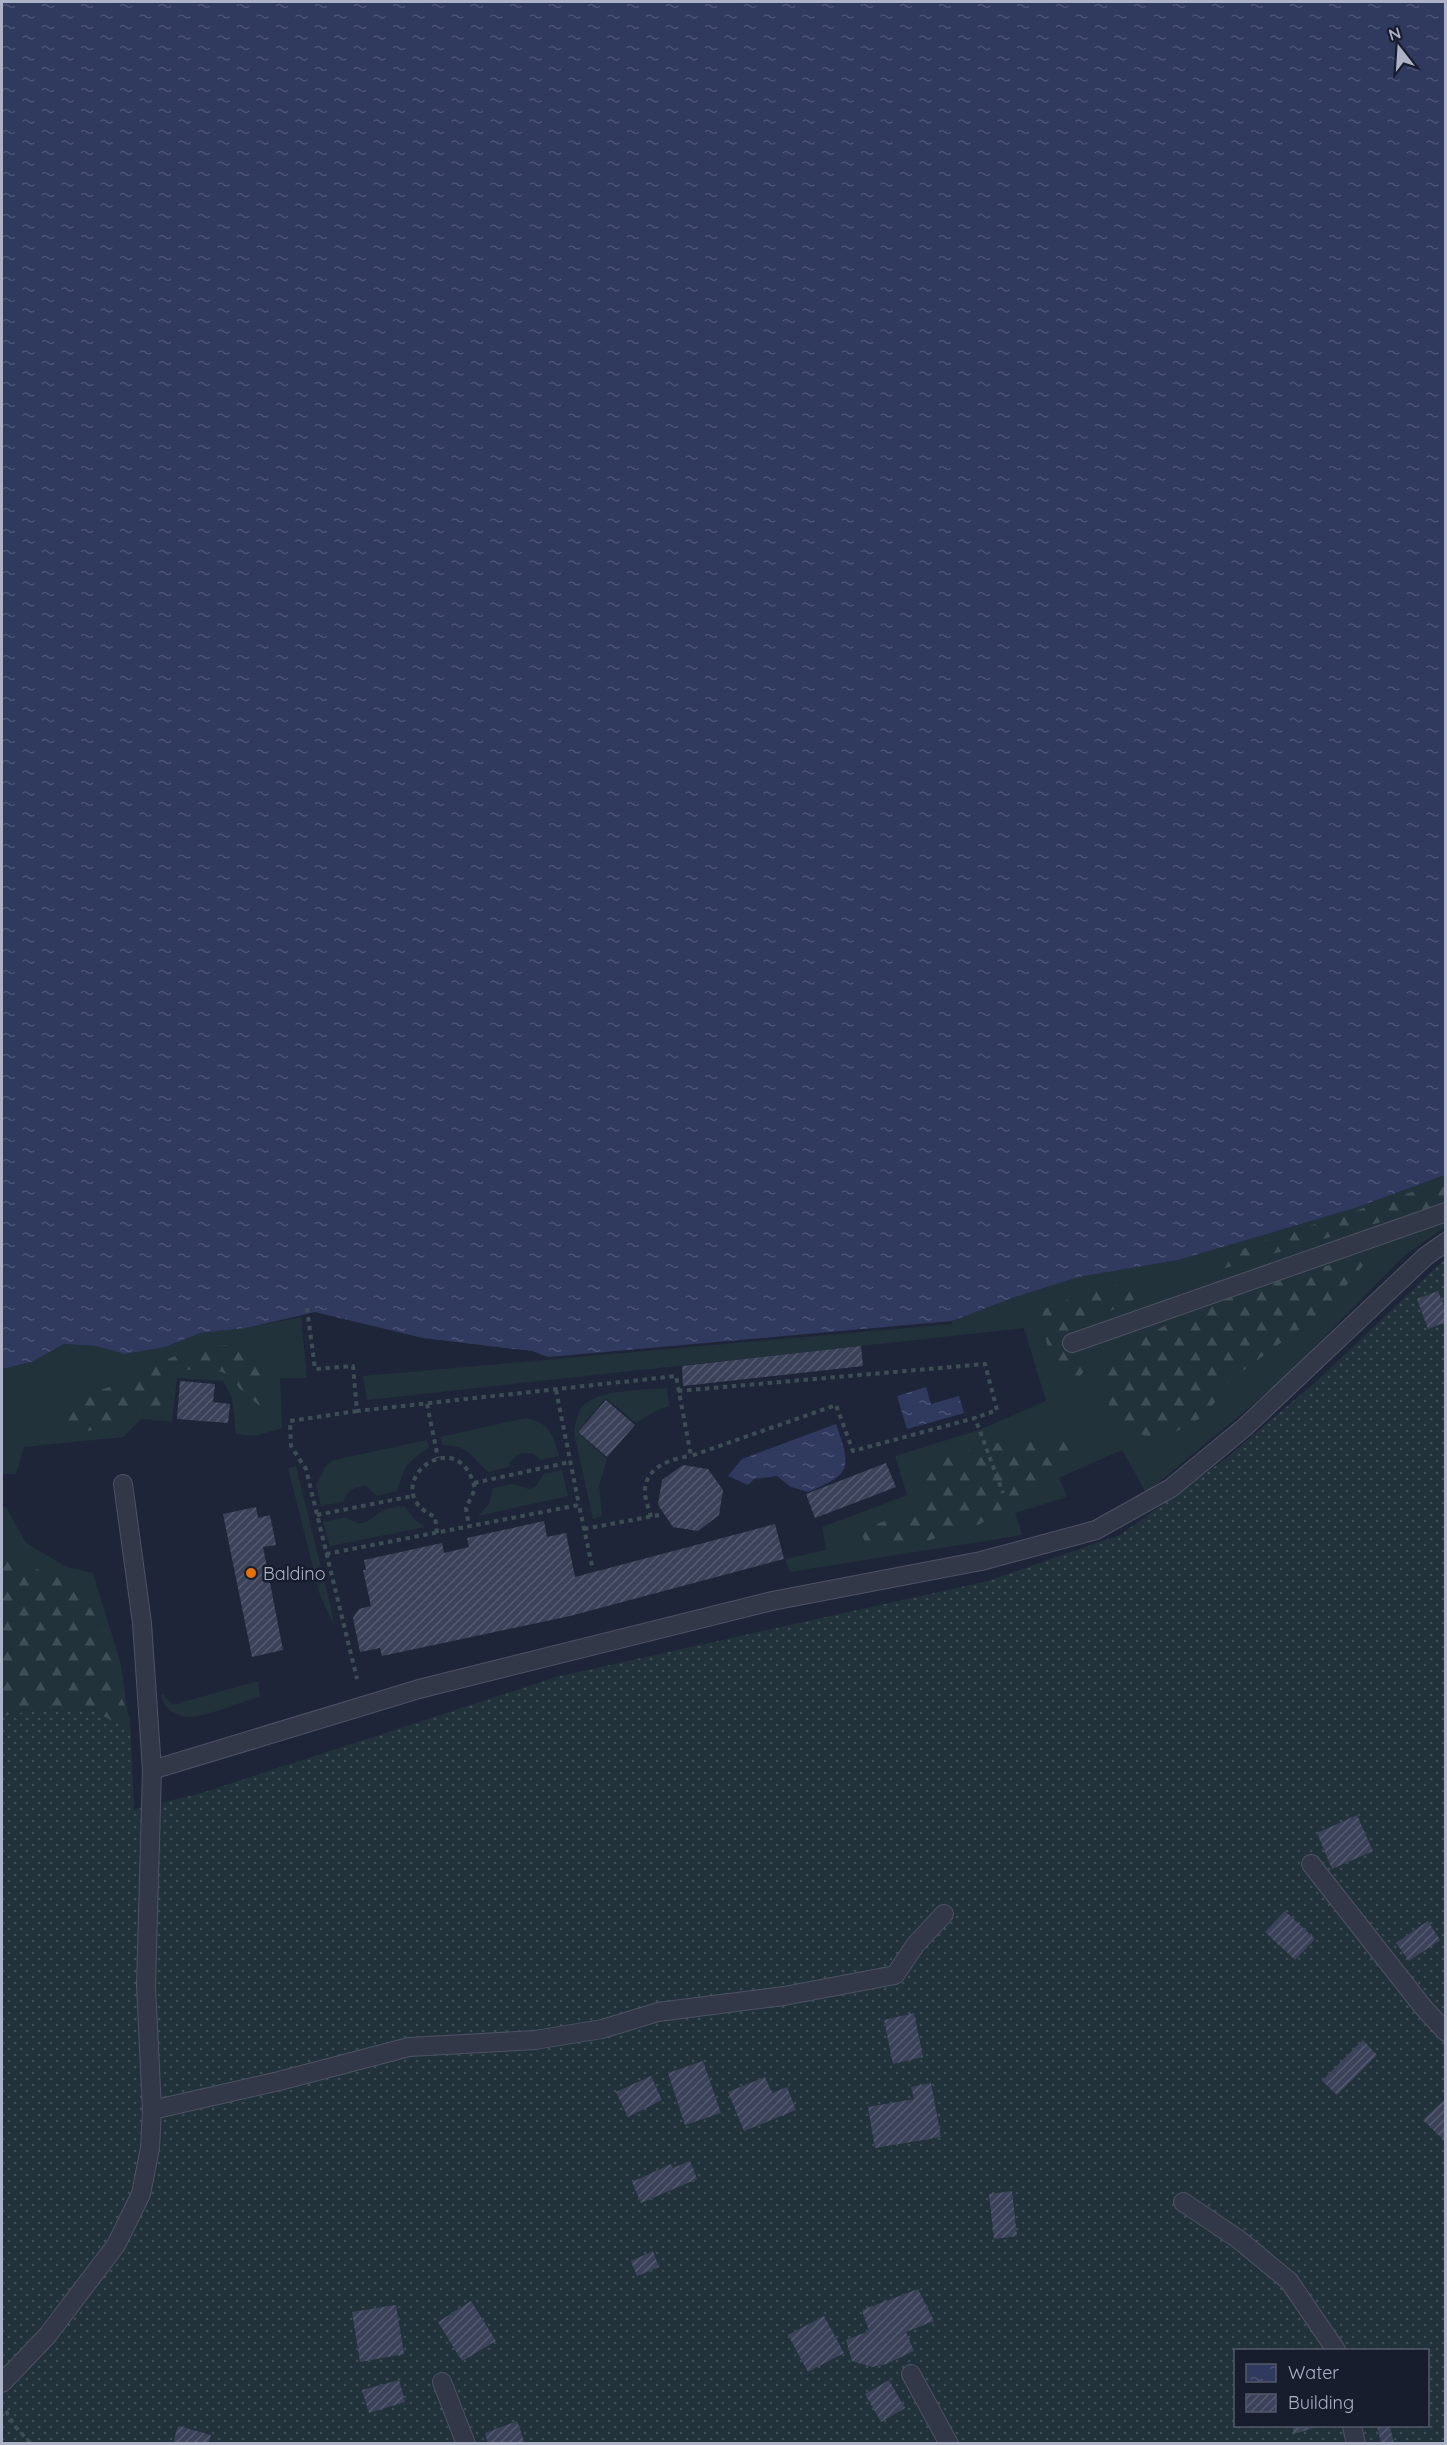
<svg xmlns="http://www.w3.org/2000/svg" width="1447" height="2445" font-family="Quicksand,sans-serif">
  <defs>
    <pattern id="forest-firs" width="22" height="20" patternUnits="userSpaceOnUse" patternTransform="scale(1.5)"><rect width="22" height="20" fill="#21323a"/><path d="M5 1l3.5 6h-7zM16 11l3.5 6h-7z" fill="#3f4d55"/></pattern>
    <pattern id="garden-dots" width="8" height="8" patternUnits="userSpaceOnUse" patternTransform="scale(1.5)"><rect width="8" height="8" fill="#21323a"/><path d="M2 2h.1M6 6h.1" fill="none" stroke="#3f4d55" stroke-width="1.8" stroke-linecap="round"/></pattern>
    <pattern id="water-ripples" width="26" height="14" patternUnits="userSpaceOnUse" patternTransform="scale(1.5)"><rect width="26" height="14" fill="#303a5f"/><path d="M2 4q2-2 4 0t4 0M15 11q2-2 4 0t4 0" fill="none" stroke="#4b5474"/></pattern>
    <pattern id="building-hatch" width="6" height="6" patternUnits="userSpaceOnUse" patternTransform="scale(1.5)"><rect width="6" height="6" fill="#3b4259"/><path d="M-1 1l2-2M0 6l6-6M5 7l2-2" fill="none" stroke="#555b6f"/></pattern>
  </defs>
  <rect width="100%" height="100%" fill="#1f2539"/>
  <!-- grass -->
  <g fill="#21323a">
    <path d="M1445 1175V1227L1404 1256 1281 1381 1146 1493 1122 1450 1059 1478 1067 1497 1015 1513 1022 1535 790 1572 785 1559 826 1550 822 1527 907 1495 895 1456 979 1430 1046 1401 1024 1328 367 1400 363 1376 952 1324V1321L1015 1297 1079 1277 1178 1260 1355 1208Z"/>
    <path d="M301 1317 307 1378H280L282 1428 255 1436 236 1434 232 1398 223 1381 177 1378 172 1422 142 1419 123 1437 24 1447 16 1474H2V1369L31 1362 64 1344 96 1346 125 1354 165 1347 199 1333 246 1328Z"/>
    <path d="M667 1388 669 1406 655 1411 636 1423 606 1398 577 1432 607 1459 599 1486 602 1516 593 1519 574 1433C575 1424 577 1414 583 1406 599 1389 644 1390 667 1388Z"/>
    <path d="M526 1418C548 1422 554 1435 559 1456L541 1460 534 1454C521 1451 513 1455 508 1467L488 1472C471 1457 469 1445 443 1445L440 1437Z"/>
    <path d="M427 1440 429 1447C406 1465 406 1462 397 1491L377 1496 366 1486C354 1487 347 1490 343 1502L321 1506 316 1485 325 1467 334 1460Z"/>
    <path d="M296 1466 331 1608 334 1625 320 1595 288 1468Z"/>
    <path d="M562 1470 568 1496 478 1516 489 1504 493 1488 512 1484 529 1489 535 1487 544 1474Z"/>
    <path d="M404 1506 416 1521 425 1527 330 1546 323 1522 346 1517C363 1529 366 1522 380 1512 385 1508 397 1507 404 1506Z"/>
    <path d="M2 1507H6L26 1543 67 1567 93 1573 121 1665 130 1730 2 1716Z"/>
    <path d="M258 1681 260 1696C242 1702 208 1716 191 1717 177 1718 162 1708 161 1694H163L172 1705Z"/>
  </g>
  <!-- forest -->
  <g fill="url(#forest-firs)">
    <path d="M1445 1181V1203L1222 1269V1258L1252 1245Z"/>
    <path d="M1370 1257 1328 1308 1229 1381 1206 1415 1156 1443 1124 1423 1102 1397 1112 1354 1209 1302 1336 1263Z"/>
    <path d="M1132 1282 1145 1294 1104 1314 1073 1344 1084 1371 1074 1384 1057 1375 1044 1334 1042 1310 1084 1293Z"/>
    <path d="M227 1345 256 1349 267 1377 261 1407 239 1388 230 1375 207 1367 170 1373 160 1407C149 1410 137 1412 127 1417 104 1427 92 1434 66 1431L57 1413 73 1398 143 1377 161 1362 191 1349Z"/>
    <path d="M1051 1436 1078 1448 998 1513 980 1524 924 1542 868 1547 859 1530 908 1513 923 1491 930 1469 942 1457 1014 1439Z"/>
    <path d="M2 1543 33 1568 78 1583 110 1645 121 1696 130 1718 134 1809 2 2150Z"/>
  </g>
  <!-- garden -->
  <path fill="url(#garden-dots)" fill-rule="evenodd" d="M1445 1259V2443L2 2444V1716L55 1707 94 1711 130 1730 134 1809 199 1794 556 1677 988 1581 1120 1535 1224 1460 1318 1380ZM1236 2350H1428V2426H1236Z"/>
  <!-- water -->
  <g fill="url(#water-ripples)">
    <path d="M2 2H1445V1175L1355 1208 1178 1260 1079 1277 1015 1297 952 1321 548 1357 532 1351 423 1338 315 1312 246 1328 200 1333 165 1347 125 1354 96 1346 64 1344 31 1362 2 1369Z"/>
    <path d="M926 1387 931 1404 959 1396 964 1413 907 1429 897 1396Z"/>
    <path d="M836 1424C852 1469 851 1474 808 1492L791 1487 777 1476 754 1479 748 1485 728 1476 742 1459Z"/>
  </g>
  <!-- building -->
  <g fill="url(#building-hatch)">
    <path d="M1438 1291 1446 1310V1322L1428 1329 1417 1299Z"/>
    <path d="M861 1346 863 1366 683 1386 682 1366Z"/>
    <path d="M180 1381 215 1384 213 1402 230 1404 228 1423 177 1419Z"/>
    <path d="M606 1400 635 1425 607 1457 578 1432Z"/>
    <path d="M886 1463 896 1487 815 1518 806 1494Z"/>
    <path d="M683 1465 708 1469 723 1490 719 1515 698 1531 673 1527 658 1505 662 1480Z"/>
    <path d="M256 1507 258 1518 270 1515 276 1545 263 1547 283 1650 252 1657 223 1514Z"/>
    <path d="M544 1521 547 1537 566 1533 575 1577 775 1524 784 1559 570 1616 382 1656 380 1648 360 1652 353 1618 359 1609 371 1606 363 1570H366L364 1560 442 1543 444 1553 469 1547 467 1538Z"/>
    <path d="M1357 1815 1373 1851 1332 1869 1317 1833Z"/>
    <path d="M1285 1911 1315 1939 1295 1960 1265 1932Z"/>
    <path d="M1428 1921 1440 1940 1409 1961 1396 1943Z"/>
    <path d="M914 2013 923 2057 893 2064 884 2020Z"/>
    <path d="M1363 2040 1377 2055 1337 2095 1322 2081Z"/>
    <path d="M703 2061 721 2113 685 2125 668 2073Z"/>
    <path d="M651 2076 662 2100 628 2117 616 2092Z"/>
    <path d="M765 2077 772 2093 787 2087 796 2110 744 2131 728 2092Z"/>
    <path d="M931 2083 941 2137 875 2148 868 2107 914 2099 911 2087Z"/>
    <path d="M1446 2098V2142L1423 2120Z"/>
    <path d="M690 2161 697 2179 641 2203 632 2182 671 2164 673 2168Z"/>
    <path d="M1012 2191 1017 2236 994 2239 989 2194Z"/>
    <path d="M653 2251 659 2267 637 2276 631 2261Z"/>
    <path d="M918 2289 934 2321 906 2332 914 2351 886 2364 872 2367 852 2361 846 2340 869 2331 862 2310Z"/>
    <path d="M471 2301 496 2341 462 2361 438 2322Z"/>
    <path d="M396 2305 404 2354 360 2362 352 2312Z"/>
    <path d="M824 2316 844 2353 808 2372 788 2335Z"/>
    <path d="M399 2380 405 2402 369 2413 362 2390Z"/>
    <path d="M889 2380 905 2408 881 2422 865 2394Z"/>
    <path d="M517 2421 525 2444H488L485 2433Z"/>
    <path d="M178 2426 211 2435 208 2444H173Z"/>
    <path d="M1292 2426H1321L1294 2434Z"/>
    <path d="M1377 2426H1390L1394 2444H1381Z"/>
  </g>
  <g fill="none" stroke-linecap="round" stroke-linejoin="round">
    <!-- service casing -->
    <g stroke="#4d5264" stroke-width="20">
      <g id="service">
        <path d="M1072 1343 1446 1212"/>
        <path d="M152 1770 419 1689 772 1601 981 1561 1096 1530 1171 1488 1245 1427 1426 1256 1446 1242"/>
        <path d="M1311 1864 1423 2007 1446 2032"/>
        <path d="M152 2110 279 2081 409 2047 535 2040 602 2029 658 2012 784 1996 895 1975 916 1944 944 1914"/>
        <path d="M1183 2202 1238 2239 1289 2281 1336 2350"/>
        <path d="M911 2374 949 2444"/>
        <path d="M442 2382 466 2444"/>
        <path d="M2 2383 47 2336 116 2245 141 2194 150 2148 152 2110 146 1986 152 1770 142 1623 123 1484"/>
        <path d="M1352 2426 1356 2444"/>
      </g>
    </g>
    <!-- path -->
    <g stroke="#3c4e54" stroke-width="4" stroke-dasharray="4.5 4.5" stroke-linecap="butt">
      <path d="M307 1308 315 1369 353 1366 357 1411 676 1376 691 1456 836 1405 853 1451 975 1418 1003 1493"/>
      <path d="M556 1390 579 1505"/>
      <path d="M678 1391 985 1364 997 1410 975 1418"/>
      <path d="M427 1404 438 1458"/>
      <path d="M357 1411 290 1421 291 1446 306 1469 357 1679"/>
      <path d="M474 1483 570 1462"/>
      <path d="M317 1515 413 1496"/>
      <path d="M651 1517C649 1509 644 1497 645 1489 647 1466 673 1458 691 1456"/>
      <path d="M584 1529 659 1515"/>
      <path d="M437 1533 435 1517C372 1488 459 1417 475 1489L466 1508 469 1527"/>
      <path d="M326 1554 579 1505 592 1566"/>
      <path d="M6 2411 14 2425 31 2444"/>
    </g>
    <!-- service -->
    <use href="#service" stroke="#333849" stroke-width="18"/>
  </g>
  <!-- markers -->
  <circle fill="#e8710a" stroke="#181d2e" stroke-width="2" cx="251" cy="1573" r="6"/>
  <g text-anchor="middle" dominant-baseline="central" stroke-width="5" stroke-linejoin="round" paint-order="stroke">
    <!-- poi labels -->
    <g font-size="18" fill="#adb2c6" stroke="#181d2e" text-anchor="start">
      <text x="263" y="1573">Baldino</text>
    </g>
  </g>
  <!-- border -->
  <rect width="1447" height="2445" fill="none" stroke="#adb2c6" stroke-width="6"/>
  <!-- legend -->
  <rect x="1234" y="2349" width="195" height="78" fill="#181d2e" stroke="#54596b" stroke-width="1.5"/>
  <rect x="1246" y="2364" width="30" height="18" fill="url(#water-ripples)" stroke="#54596b" stroke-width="1.5"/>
  <text x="1288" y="2379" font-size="18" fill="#adb2c6">Water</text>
  <rect x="1246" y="2394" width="30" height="18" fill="url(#building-hatch)" stroke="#54596b" stroke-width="1.5"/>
  <text x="1288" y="2409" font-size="18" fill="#adb2c6">Building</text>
  <!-- north arrow -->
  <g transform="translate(1399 48) rotate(343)" stroke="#181d2e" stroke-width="4.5" paint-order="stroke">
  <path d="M0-4.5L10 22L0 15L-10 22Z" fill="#adb2c6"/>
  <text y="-9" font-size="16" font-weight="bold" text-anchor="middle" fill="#adb2c6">N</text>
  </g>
</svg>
